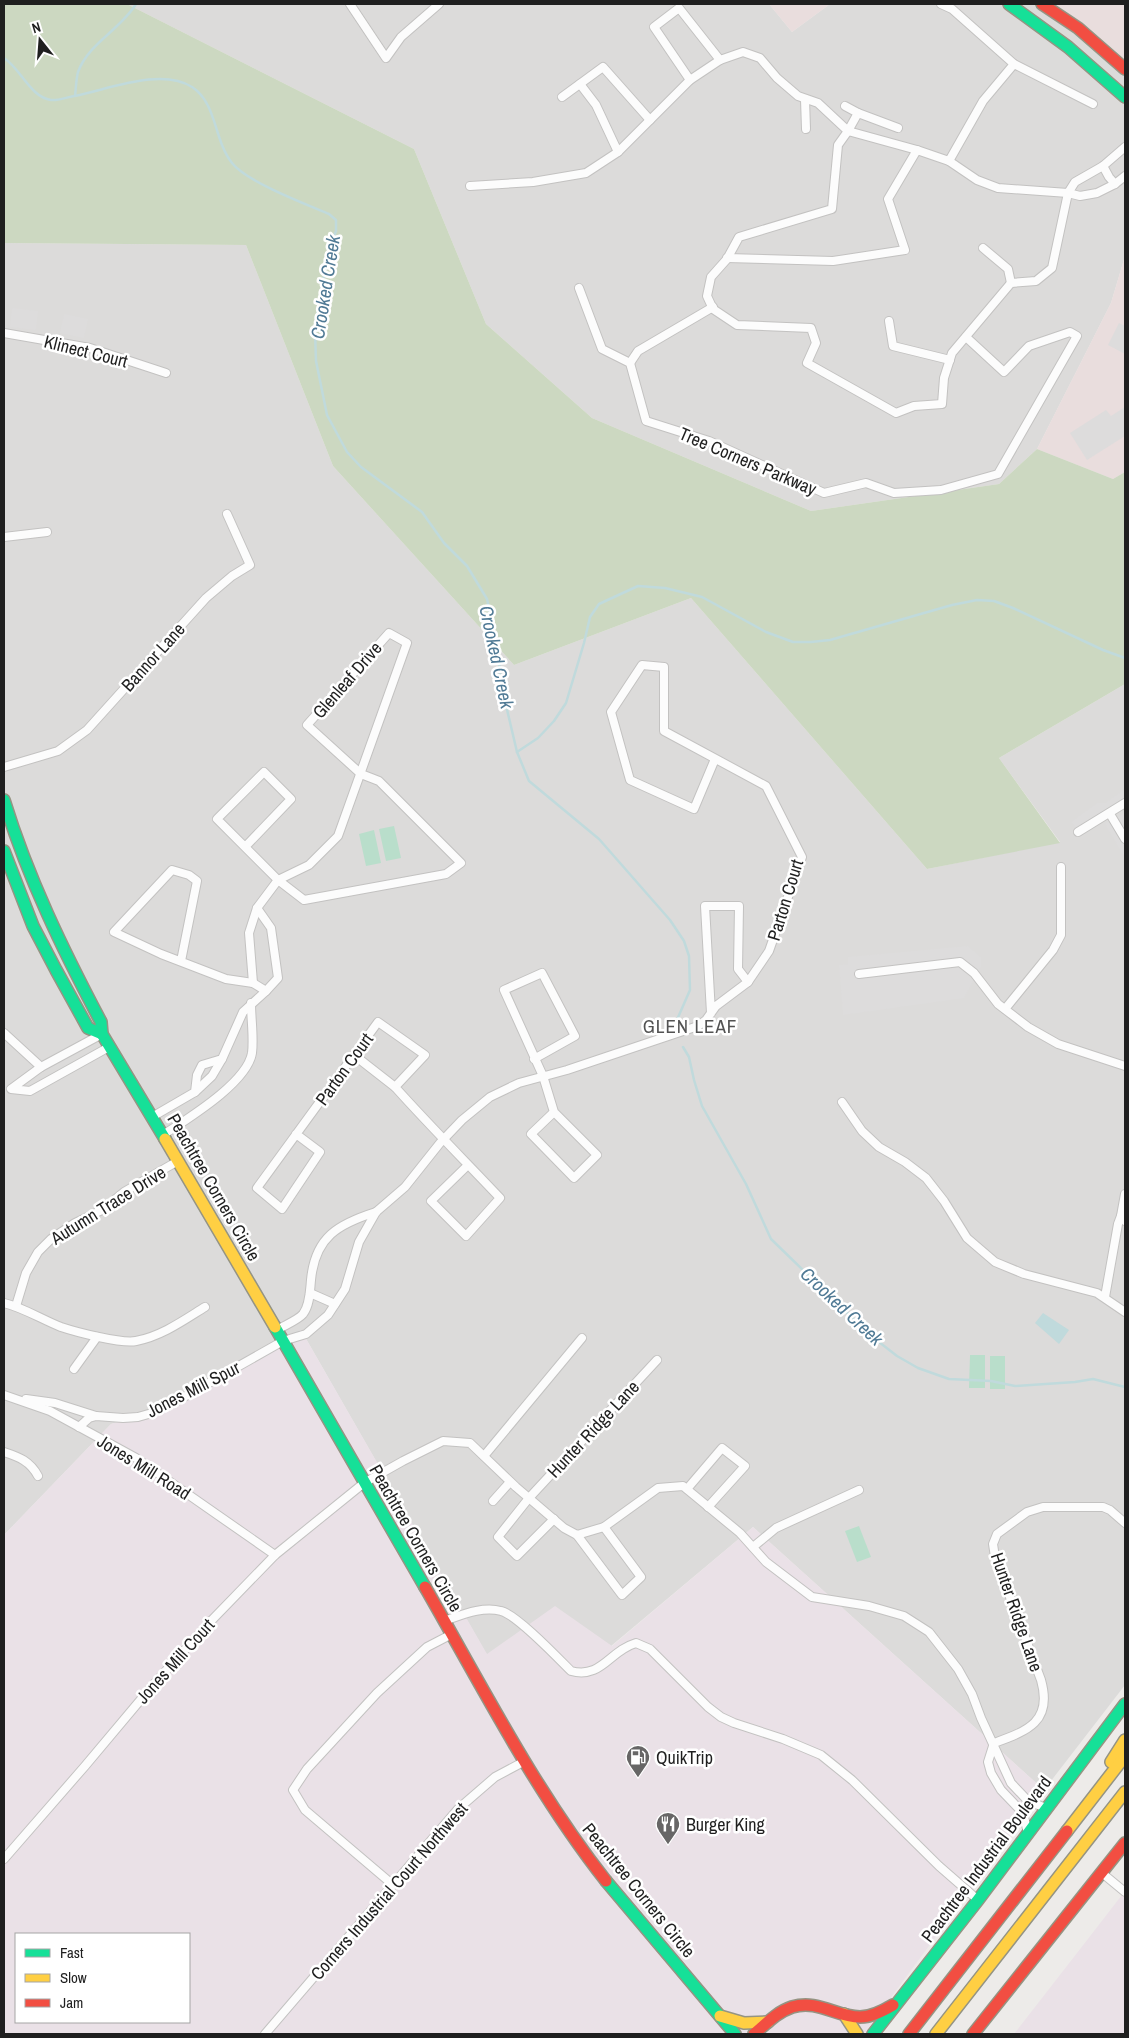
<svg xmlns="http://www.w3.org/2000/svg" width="1129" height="2038" font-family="'Archivo Narrow',sans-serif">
  <rect width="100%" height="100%" fill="#edebe9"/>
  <!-- residential -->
  <g fill="#dcdbda">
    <path d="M127 4H769L792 32 830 4H1040L1125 74V256L1111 303 1037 449 999 484 811 511 592 418 486 324 414 149Z"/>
    <path d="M4 243 246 245 333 466 514 665 691 598 927 869 1060 842 999 758 1125 684V1685L1044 1790 753 1527 611 1646 555 1607 487 1655 301 1330 181 1403 111 1424 4 1535Z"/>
  </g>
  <!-- commercial -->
  <g fill="#e9dddd">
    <path d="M769 4H830L792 32Z"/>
    <path d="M1040 4H1125V74Z"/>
    <path d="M1125 256V472L1113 479 1037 449 1111 303Z"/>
  </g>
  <!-- industrial -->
  <g fill="#eae1e7" fill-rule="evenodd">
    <path d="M301 1330 487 1654 555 1606 612 1646 753 1527 1044 1790 864 2034H4V1535L111 1424 181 1403ZM16 1934H189V2022H16Z"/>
    <path d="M1125 1891V2034H1014L1091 1935Z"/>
  </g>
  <!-- forest -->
  <path fill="#ccd8c1" d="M4 4H127L414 149 486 324 592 418 811 511 999 484 1037 449 1113 479 1125 472V684L999 758 1060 843 927 869 691 598 514 665 333 466 246 245 4 243Z"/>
  <!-- pitch -->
  <g fill="#b9decb">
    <path d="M394 826 401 858 386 861 379 829Z"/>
    <path d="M374 830 381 863 366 866 359 834Z"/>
    <path d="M970 1355H985V1388H969Z"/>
    <rect x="990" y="1356" width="15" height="33"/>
    <path d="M859 1526 871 1557 857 1562 845 1531Z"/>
  </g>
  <!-- parking -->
  <g fill="#dddcdc">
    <path d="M12 308 38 311 36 330 10 327Z"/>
    <path d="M64 314 88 319 84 338 60 333Z"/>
    <path d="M1119 323 1125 326V354L1108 345Z"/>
    <path d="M1125 407V436L1087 460 1070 433 1106 410 1111 416Z"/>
    <path d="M1125 789V800L1078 831 1071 822 1097 803H1105Z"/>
    <path d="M1125 813V858L1105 824Z"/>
    <path d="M968 946 981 957V967L964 998 843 1015 839 965 848 964V957Z"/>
  </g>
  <!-- water -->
  <path fill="#c0dadc" d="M1043 1313 1069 1330 1059 1344 1035 1323Z"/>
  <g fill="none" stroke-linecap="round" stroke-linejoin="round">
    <!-- stream -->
    <g stroke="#c0dadc" stroke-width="2.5">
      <path d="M4 58C21 69 30 97 51 100 58 101 67 97 74 96 107 90 161 67 192 87 217 103 214 141 232 163 247 182 305 204 329 214L336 220V231L331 244 319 300 315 331 316 361 327 415 347 452 361 467 422 512 444 543 467 566 487 599 498 650 501 684 517 752 529 781 599 839 670 920 684 941 689 956 690 990 676 1022"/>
      <path d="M75 96C76 88 76 80 78 72 88 44 121 29 136 4"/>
      <path d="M517 752 538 738 554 721 566 703 584 643 590 617 599 604 638 586 665 588 702 597 766 632 793 642H811L830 640 952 605 977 600 994 601 1013 608 1103 650 1125 658"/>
      <path d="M683 1047 689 1057 694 1080 702 1106 746 1184 771 1239 870 1335 897 1356 918 1368 949 1379 991 1381 1015 1386 1075 1382 1093 1379 1125 1387"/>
    </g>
    <!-- street casing -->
    <g stroke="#c3c2c1" stroke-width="10">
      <g id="street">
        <path d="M350 4 386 58 401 37 439 4"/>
        <path d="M941 4 952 9 1014 64"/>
        <path d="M690 80 654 27 679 8 720 60"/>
        <path d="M580 84 596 105 618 152"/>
        <path d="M562 97 603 67 650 120"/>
        <path d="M805 99 806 129"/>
        <path d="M858 113 898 128"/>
        <path d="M917 150 949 161 977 180 998 188 1068 193 1080 196 1097 193 1115 184 1125 176"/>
        <path d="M949 161 983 101 1014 64 1093 104"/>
        <path d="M1103 166 1109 177 1115 184"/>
        <path d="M470 186 533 182 586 173 618 152 690 80 720 60 743 52 760 58 777 78 798 96 818 103 848 131 838 145 832 209 739 237 727 259 711 277 707 296 713 309 737 325 811 328 816 343 807 363 896 413 914 406 942 404 944 378 952 353 1011 283 1036 281 1052 268 1068 193 1075 182 1103 166 1125 147"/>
        <path d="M983 248 1008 269 1011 283"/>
        <path d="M727 258 833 261 905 250 888 199 917 150 848 131 858 113 845 106"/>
        <path d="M579 288 602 349 630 363 646 421 709 441 824 493 866 483 894 493 941 490 998 474 1077 336 1070 332 1029 346 1004 372 966 337"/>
        <path d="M889 321 893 346 950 360"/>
        <path d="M4 333 90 348 166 373"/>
        <path d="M630 363 638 351 713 307"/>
        <path d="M4 537 47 532"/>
        <path d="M715 759 694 809 630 780 611 712 642 665 664 667V731L766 786 802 857 769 951 748 982"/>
        <path d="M4 767 58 751 87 730 206 598 232 576 250 565 227 514"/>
        <path d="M361 774 379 781 461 863 446 874 304 900 278 880 309 865 338 836 407 643 389 633 307 725 361 774"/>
        <path d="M1110 814 1125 839"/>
        <path d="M1078 832 1125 803"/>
        <path d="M245 847 291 799 264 772 217 819 278 880 257 908 249 933 253 983"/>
        <path d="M257 908 271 928 278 978 266 991"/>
        <path d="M859 974 960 962 974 973 998 1004 1028 1027 1058 1044 1125 1066"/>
        <path d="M1005 1009 1053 950 1061 935V867"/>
        <path d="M4 1033 41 1067"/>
        <path d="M102 1034 41 1067 11 1089 30 1091 109 1047"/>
        <path d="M354 1055 395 1087"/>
        <path d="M534 1059 575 1036 542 973 504 990 543 1076 554 1112 597 1155 574 1178 531 1134 554 1112"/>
        <path d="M195 1092 212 1076 222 1059"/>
        <path d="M842 1102 862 1131 879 1147 905 1162 926 1178 944 1201 967 1238 995 1262 1024 1274 1097 1293 1125 1312"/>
        <path d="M152 1117 195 1092 197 1075 202 1065 222 1059 243 1012 266 991 253 983 226 979 161 954 114 932 172 870 189 875 197 881 181 961"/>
        <path d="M296 1134 320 1152 282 1209 257 1188 378 1022 425 1055 395 1087C429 1125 465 1161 500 1198L466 1236 431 1201 468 1165"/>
        <path d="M163 1135C187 1119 247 1083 252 1053 254 1038 251 1019 251 1003"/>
        <path d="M1125 1194 1121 1216 1125 1221"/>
        <path d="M310 1293 335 1304"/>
        <path d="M1105 1297 1118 1224 1121 1216"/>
        <path d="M4 1303C24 1308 41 1319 61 1327 76 1332 122 1344 136 1341 162 1336 184 1320 205 1307"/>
        <path d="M16 1306 26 1273 38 1252 51 1239 75 1223 102 1210 124 1192 178 1161"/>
        <path d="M277 1330C285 1325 298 1320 303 1314 310 1305 310 1290 311 1280 315 1237 338 1224 376 1212"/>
        <path d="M74 1369 97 1337"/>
        <path d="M4 1395 50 1411 136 1458 275 1555"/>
        <path d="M26 1399 55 1403 96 1416"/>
        <path d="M79 1427 89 1418 96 1416 123 1418 138 1417 152 1413 177 1401 283 1341 306 1334 328 1315 345 1289 359 1242 376 1212 405 1187 440 1143 462 1120 490 1097 519 1083 567 1070 698 1026 706 1020 716 1006 748 982 738 969 739 906H705L711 1013"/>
        <path d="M4 1452C19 1457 30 1461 38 1476"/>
        <path d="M484 1456 582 1338"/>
        <path d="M687 1489 722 1448 745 1466 708 1507"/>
        <path d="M493 1501 510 1482"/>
        <path d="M554 1519 517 1556 498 1537 529 1498 657 1360"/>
        <path d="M577 1535 622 1595 641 1577 604 1527"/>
        <path d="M753 1547 776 1528 859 1490"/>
        <path d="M444 1621C462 1615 482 1606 501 1611 516 1614 558 1658 571 1671 602 1679 609 1651 636 1643L650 1649 708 1707 721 1717 734 1723 783 1739 821 1755 852 1780 939 1866 978 1900"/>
        <path d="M994 1743C1027 1731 1053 1722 1041 1680L995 1557 993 1544 997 1534 1027 1512 1043 1507H1103L1110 1510 1125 1523"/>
        <path d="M994 1743 988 1762 991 1773 1001 1790 1023 1813 1028 1833"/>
        <path d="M4 1859 85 1766 153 1685 210 1622 275 1555 364 1483 403 1461 443 1441 470 1443 516 1487 564 1528 577 1535 604 1527 658 1488 683 1486 740 1533 766 1562 812 1597 869 1606 904 1616 929 1632 958 1669 972 1694 981 1718 1011 1783 1029 1802 1047 1808"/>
        <path d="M1102 1873 1125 1892"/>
        <path d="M392 1884 305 1810 293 1790 307 1769 377 1693 427 1647 452 1634"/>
        <path d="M265 2034 458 1809 495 1777 525 1761"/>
      </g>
    </g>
    <!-- fast casing -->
    <g stroke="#959483" stroke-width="14">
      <g id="fast">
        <path d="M1009 4 1068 47 1125 97"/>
        <path d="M4 800C28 878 63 950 101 1022L102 1034 165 1139"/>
        <path d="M4 851 33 926 56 970 88 1028 102 1034"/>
        <path d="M275 1327 425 1587"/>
        <path d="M606 1881 735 2034"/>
        <path d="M873 2034 978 1900 1125 1704"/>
      </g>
    </g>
    <!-- slow casing -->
    <g stroke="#959483" stroke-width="14">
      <g id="slow">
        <path d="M165 1139 275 1327"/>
        <path d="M1111 1762 1125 1740"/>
        <path d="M1067 1831 1125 1756"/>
        <path d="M844 2014 857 2034"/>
        <path d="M720 2016 744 2023 768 2022"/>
        <path d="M936 2034 1125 1792"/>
      </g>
    </g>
    <!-- jam casing -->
    <g stroke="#959483" stroke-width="14">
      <g id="jam">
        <path d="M1042 4 1078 28 1125 69"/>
        <path d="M425 1587C482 1686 535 1791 606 1881"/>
        <path d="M754 2034C766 2024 777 2012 792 2007 818 1999 836 2017 860 2017 872 2017 883 2011 893 2005"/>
        <path d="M909 2034 1067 1831"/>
        <path d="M973 2034 1125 1843"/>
      </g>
    </g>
    <!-- street -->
    <use href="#street" stroke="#fcfcfc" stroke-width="8"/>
    <!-- fast -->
    <use href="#fast" stroke="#16e098" stroke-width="11"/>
    <!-- slow -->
    <use href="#slow" stroke="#ffcf43" stroke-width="11"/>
    <!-- jam -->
    <use href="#jam" stroke="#f24e42" stroke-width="11"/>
  </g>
  <!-- icons -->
  <defs>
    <g id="fuel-pin" transform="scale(1.25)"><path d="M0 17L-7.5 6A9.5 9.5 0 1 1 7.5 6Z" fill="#676666" stroke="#fff"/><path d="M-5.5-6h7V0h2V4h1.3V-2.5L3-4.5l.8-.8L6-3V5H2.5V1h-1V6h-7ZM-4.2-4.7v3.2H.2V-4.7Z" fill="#fff"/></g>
    <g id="restaurant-pin" transform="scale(1.25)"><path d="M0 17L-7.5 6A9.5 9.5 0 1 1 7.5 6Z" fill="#676666" stroke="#fff"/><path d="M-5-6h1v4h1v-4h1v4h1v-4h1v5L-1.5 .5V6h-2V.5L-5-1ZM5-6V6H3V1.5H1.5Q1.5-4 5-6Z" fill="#fff"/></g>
  </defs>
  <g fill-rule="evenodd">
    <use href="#fuel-pin" x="638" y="1757"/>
    <use href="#restaurant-pin" x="668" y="1824"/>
  </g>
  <g text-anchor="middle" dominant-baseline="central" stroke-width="5" stroke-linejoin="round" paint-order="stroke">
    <!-- street labels -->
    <g font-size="18" fill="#1f1f1f" stroke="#fff">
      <text transform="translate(86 351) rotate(14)">Klinect Court</text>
      <text transform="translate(748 461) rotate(23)">Tree Corners Parkway</text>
      <text transform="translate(153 657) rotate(-48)">Bannor Lane</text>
      <text transform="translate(347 680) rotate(-49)">Glenleaf Drive</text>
      <text transform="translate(785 900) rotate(-73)">Parton Court</text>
      <text transform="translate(344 1069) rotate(-54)">Parton Court</text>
      <text transform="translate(214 1187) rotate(60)">Peachtree Corners Circle</text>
      <text transform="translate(108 1205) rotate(-32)">Autumn Trace Drive</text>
      <text transform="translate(193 1389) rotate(-27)">Jones Mill Spur</text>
      <text transform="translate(593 1429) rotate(-47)">Hunter Ridge Lane</text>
      <text transform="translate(144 1467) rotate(32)">Jones Mill Road</text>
      <text transform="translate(416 1538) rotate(60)">Peachtree Corners Circle</text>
      <text transform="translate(1017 1612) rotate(71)">Hunter Ridge Lane</text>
      <text transform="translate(175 1661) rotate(-48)">Jones Mill Court</text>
      <text transform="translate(986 1859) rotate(-53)">Peachtree Industrial Boulevard</text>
      <text transform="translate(639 1890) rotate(51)">Peachtree Corners Circle</text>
      <text transform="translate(389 1891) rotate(-49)">Corners Industrial Court Northwest</text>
    </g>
    <!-- poi labels -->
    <g font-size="18" fill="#1f1f1f" stroke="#fff" text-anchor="start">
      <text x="656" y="1757">QuikTrip</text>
      <text x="686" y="1824">Burger King</text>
    </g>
    <!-- water labels -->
    <g font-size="19" font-style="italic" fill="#507a95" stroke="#fff">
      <text transform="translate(325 287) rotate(-81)">Crooked Creek</text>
      <text transform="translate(497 657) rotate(78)">Crooked Creek</text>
      <text transform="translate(842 1306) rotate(43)">Crooked Creek</text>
    </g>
    <!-- neighbourhood labels -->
    <g font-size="19" letter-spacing="1" fill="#525252" stroke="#fff">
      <text x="690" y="1026">GLEN LEAF</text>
    </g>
  </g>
  <!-- border -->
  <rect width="1129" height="2038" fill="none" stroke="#1f1f1f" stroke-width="10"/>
  <!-- legend -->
  <rect x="15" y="1933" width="175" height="90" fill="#ffffff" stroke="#a5a5a5"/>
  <rect x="25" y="1949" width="25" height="8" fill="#16e098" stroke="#a5a5a5"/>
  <text x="60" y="1958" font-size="15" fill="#1f1f1f">Fast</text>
  <rect x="25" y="1974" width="25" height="8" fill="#ffcf43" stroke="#a5a5a5"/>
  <text x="60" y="1983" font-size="15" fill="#1f1f1f">Slow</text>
  <rect x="25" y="1999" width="25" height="8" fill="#f24e42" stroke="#a5a5a5"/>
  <text x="60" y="2008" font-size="15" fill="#1f1f1f">Jam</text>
  <!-- north arrow -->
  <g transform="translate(40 40) rotate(343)" stroke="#ffffff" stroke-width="4" paint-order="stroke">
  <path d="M0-4L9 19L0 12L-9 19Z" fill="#1f1f1f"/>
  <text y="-8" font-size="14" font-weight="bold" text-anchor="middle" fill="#1f1f1f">N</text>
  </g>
</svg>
